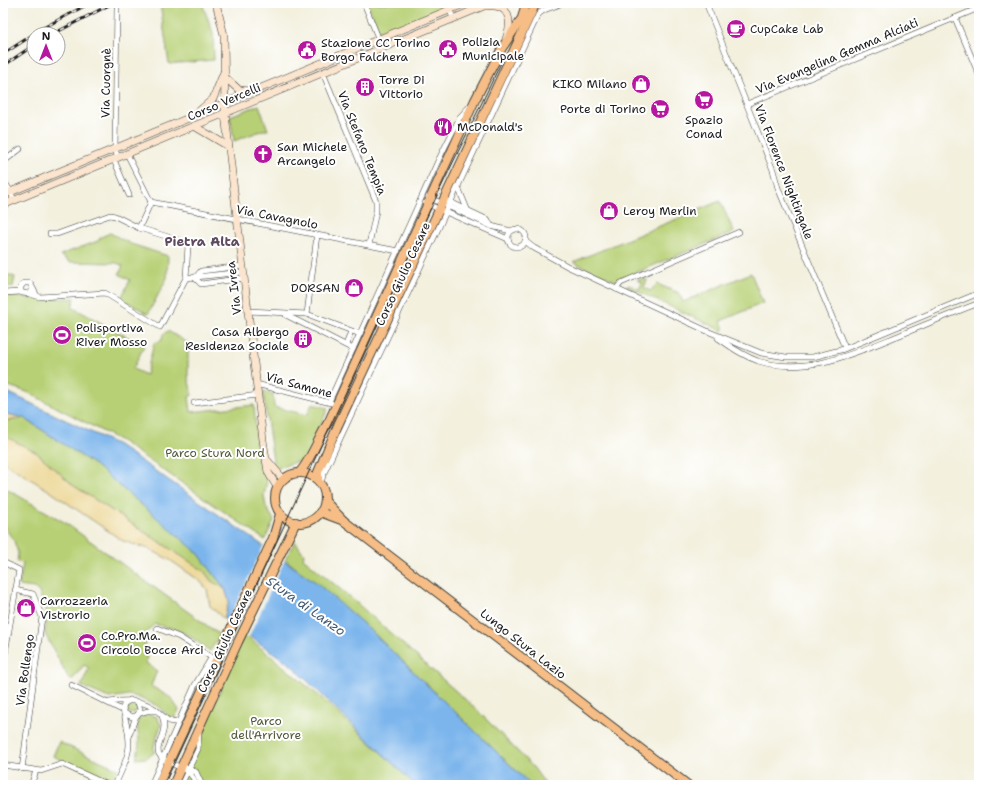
<svg xmlns="http://www.w3.org/2000/svg" width="982" height="788" font-family="'Shantell Sans',sans-serif">
  <rect width="100%" height="100%" fill="#fff"/>
  <filter id="ink" filterUnits="userSpaceOnUse"><feTurbulence type="fractalNoise" baseFrequency=".025" numOctaves="2"/><feDisplacementMap in="SourceGraphic" scale="8" xChannelSelector="R" yChannelSelector="G"/><feConvolveMatrix kernelMatrix="1 2 1 2 8 2 1 2 1" color-interpolation-filters="sRGB"/></filter>
  <filter id="wash" filterUnits="userSpaceOnUse"><feTurbulence type="fractalNoise" baseFrequency=".012" numOctaves="4" result="noise"/><feDisplacementMap in="SourceGraphic" scale="16" xChannelSelector="R" yChannelSelector="G"/><feGaussianBlur stdDeviation="0.9" result="paint"/><feColorMatrix in="noise" values="0 0 0 0 0 0 0 0 0 0 0 0 0 0 0 0 0 1.4 0 .05"/><feComposite in="paint" operator="in"/></filter>
  <g filter="url(#wash)">
    <rect width="100%" height="100%" fill="#f3f0de"/>
    <!-- green -->
    <g fill="#b7d075" stroke="#6a7648">
      <path d="M160 3H202L213 33 214 60 169 64Z"/>
      <path d="M367 3H445L447 8 381 36Z"/>
      <path d="M259 105 268 130H263L234 141 230 116Z"/>
      <path d="M720 201 734 232 616 281 573 262Z"/>
      <path d="M110 233 131 244 168 256 167 278 148 314 121 298 130 280 119 274 123 266 117 263 70 262 60 255 98 241 101 237Z"/>
      <path d="M3 273 15 277 13 287 6 286 3 287Z"/>
      <path d="M751 273 763 303 721 321 724 329 723 331 626 286 629 285 639 289 642 283 637 280 643 278 647 280 644 288 650 291 657 284 679 293 683 302Z"/>
      <path d="M4 295 38 299 75 298 72 307 144 346 133 369 146 375 154 343 162 340 163 334 168 331 188 343V377L192 395 189 397 191 412 254 405 258 461 267 481 264 496 266 507 274 520 265 540 121 441 27 392 3 384V338L6 328 3 327Z"/>
      <path d="M263 391 273 394 274 407 307 415 312 404 328 408 305 462H295L278 468H274Z"/>
      <path d="M24 418 95 465 157 516 198 553 225 589 211 581 204 571 74 486 37 453 3 436V425L7 421Z"/>
      <path d="M3 487 64 522 220 635 210 651 188 635 169 627 167 628 155 624 146 633 144 653 147 656 146 663 157 671 151 686 171 698 179 710 175 717 170 718 160 707 137 697 129 695 109 698 81 686 89 668 84 665 72 680 69 679 45 634 47 614 39 592 34 588 19 586 23 563 17 562 18 553 14 541 3 525Z"/>
      <path d="M295 541 304 554 303 558 351 598 476 709 533 767 546 785H531L367 627 285 559Z"/>
      <path d="M244 634 323 699 416 785H180Z"/>
      <circle cx="132" cy="708" r="5.5"/>
      <path d="M149 714 157 717 161 725 154 746V753L146 758 136 759C138 753 139 746 139 740 138 728 133 717 149 714Z"/>
      <path d="M59 742 118 769 112 783 53 756Z"/>
    </g>
    <!-- sand -->
    <g fill="#eeda9e" stroke="#857b5d">
      <path d="M3 413 24 418 7 421 3 425Z"/>
      <path d="M3 435 37 453 74 486 204 571 211 581 225 589 229 601 224 619 210 606 207 589 200 581 170 560 149 549 123 541 48 490 3 462Z"/>
    </g>
    <!-- water -->
    <path fill="#7bb5ec" stroke="#4c6884" d="M3 390 118 445 317 583 367 627 531 785H415L290 664 224 619 229 601 225 589 198 553 95 465 24 418 3 413Z"/>
    <!-- pier -->
    <path fill="#f3f0de" d="M265 543 286 557 248 639 227 623Z"/>
  </g>
  <g filter="url(#ink)">
    <g fill="none" stroke-linecap="round" stroke-linejoin="round">
      <!-- street casing -->
      <g stroke="#3c3c39" stroke-width="6">
        <g id="street">
          <path d="M364 3 379 40"/>
          <path d="M447 3 453 18"/>
          <path d="M706 3 773 170 778 188 845 348"/>
          <path d="M117 8 115 149 118 158"/>
          <path d="M955 18 979 75"/>
          <path d="M323 73 376 201V211L369 245"/>
          <path d="M747 104 979 8"/>
          <path d="M127 154 151 202 398 251"/>
          <path d="M114 160 129 195"/>
          <path d="M3 162 20 149"/>
          <path d="M3 180 11 192 14 201"/>
          <path d="M458 187 467 209"/>
          <path d="M428 197 491 226 511 231"/>
          <path d="M448 201 488 220 491 226"/>
          <path d="M425 203 508 239"/>
          <path d="M139 228 151 202"/>
          <circle cx="517" cy="238" r="9"/>
          <path d="M525 241 534 248 569 267 707 331 761 353 786 357H813L844 349 979 293"/>
          <path d="M242 266 201 271 195 278 201 284 244 278"/>
          <path d="M186 278 243 272"/>
          <path d="M616 289 621 283 739 232"/>
          <path d="M32 290 30 294 22 293 20 288 24 283H30L37 296"/>
          <path d="M3 293 21 292"/>
          <path d="M30 294 40 297 105 293 160 327 186 278 188 246 185 242 139 228 115 216 110 215 57 234H50"/>
          <path d="M247 311 307 314 360 334"/>
          <path d="M307 314 317 235"/>
          <path d="M286 315 353 349"/>
          <path d="M718 338C731 347 743 356 758 361 807 376 855 353 900 335 927 324 953 313 979 303"/>
          <path d="M346 345 351 331"/>
          <path d="M256 384 331 403"/>
          <path d="M329 402 438 161 460 117 470 106"/>
          <path d="M194 403 258 395"/>
          <path d="M321 484 323 475 538 15C543 8 554 8 561 3"/>
          <path d="M3 562 19 570 3 666"/>
          <path d="M15 590 33 594 42 617 22 769"/>
          <path d="M157 628 179 637 214 659"/>
          <path d="M71 685 124 711"/>
          <path d="M109 702C125 700 141 699 155 709 163 715 167 724 179 722"/>
          <path d="M124 713 132 717 138 715 140 709 138 703"/>
          <path d="M138 714 147 711H156"/>
          <path d="M162 716C169 732 154 745 159 754 166 767 191 764 196 785"/>
          <path d="M130 733 136 716"/>
          <path d="M3 765 41 771 62 764 108 785"/>
          <path d="M186 767 196 772 202 785"/>
          <path d="M31 785 36 771"/>
          <path d="M115 785C132 748 132 748 123 709L124 704 130 700"/>
          <path d="M151 785 195 685 210 660 218 656"/>
          <path d="M181 785 198 749 199 730"/>
        </g>
      </g>
      <!-- secondary casing -->
      <g stroke="#3c3c39" stroke-width="8">
        <g id="secondary">
          <path d="M216 3 224 35 225 114 263 440 268 472 277 487"/>
          <path d="M487 6C511 3 512 23 506 39"/>
          <path d="M226 78 239 90 251 91"/>
          <path d="M199 111 213 99 224 72"/>
          <path d="M194 126 228 146"/>
          <path d="M3 195 466 3"/>
          <path d="M3 205 491 3"/>
          <path d="M268 461 283 479"/>
        </g>
      </g>
      <!-- primary casing -->
      <g stroke="#3c3c39" stroke-width="10">
        <g id="primary">
          <path d="M299 473C311 460 319 436 329 421L475 100 502 48 522 18 526 3"/>
          <circle cx="300" cy="498" r="25"/>
          <path d="M318 480V472L338 425 536 3"/>
          <path d="M325 501 344 521"/>
          <path d="M320 512 344 521 688 785"/>
          <path d="M158 785 273 538 280 514"/>
          <path d="M173 785 238 642 296 522"/>
        </g>
      </g>
      <!-- street -->
      <use href="#street" stroke="#fff" stroke-width="5"/>
      <!-- secondary -->
      <use href="#secondary" stroke="#fbe5cf" stroke-width="7"/>
      <!-- primary -->
      <use href="#primary" stroke="#f6be86" stroke-width="8"/>
      <!-- tram -->
      <path stroke="#1c1c1c" stroke-width="1" d="M164 785 432 206 501 63"/>
      <!-- rail casing -->
      <g stroke="#1c1c1c" stroke-width="3">
        <g id="rail">
          <path d="M53 34 113 3"/>
          <path d="M3 54 45 27 90 3"/>
          <path d="M3 66 34 45"/>
        </g>
      </g>
      <!-- rail -->
      <use href="#rail" stroke="#fff" stroke-width="1.5" stroke-dasharray="4.5" stroke-linecap="butt"/>
    </g>
  </g>
  <!-- icons -->
  <defs>
    <g id="cafe-disc" transform="scale(1)"><circle r="9.5" fill="#b5179e" stroke="#fff"/><path d="M-5.5-4.5H6V0H3Q3 3.5 0 3.5H-2.5Q-5.5 3.5-5.5 0ZM3-3.2v2h1.7v-2ZM-6 4.5H4V6H-6Z" fill="#fff"/></g>
    <g id="civic-disc" transform="scale(1)"><circle r="9.5" fill="#b5179e" stroke="#fff"/><path d="M-.6-6.5H3V-4.5H.6V-3L4-1V1h2V6H-6V1h2V-1L-.6-3ZM-1.2 2.5V6h2.4V2.5Z" fill="#fff"/></g>
    <g id="shop-disc" transform="scale(1)"><circle r="9.5" fill="#b5179e" stroke="#fff"/><path d="M-5-2.5h2.3a2.7 3.5 0 0 1 5.4 0H5L5.5 6h-11ZM-1.5-2.5h3a1.5 2.3 0 0 0-3 0Z" fill="#fff"/></g>
    <g id="building-disc" transform="scale(1)"><circle r="9.5" fill="#b5179e" stroke="#fff"/><path d="M-4-6H4V6H1V3H-1V6H-4ZM-2.5-4.3h1.7v1.8h-1.7ZM.8-4.3h1.7v1.8H.8ZM-2.5-1h1.7V.8h-1.7ZM.8-1h1.7V.8H.8Z" fill="#fff"/></g>
    <g id="supermarket-disc" transform="scale(1)"><circle r="9.5" fill="#b5179e" stroke="#fff"/><path d="M-6-5.5h2.5l.6 2H6L4.5 2H-2.5L-4.4-4H-6ZM-1.5 3.2a1.3 1.3 0 1 0 .1 0ZM3 3.2a1.3 1.3 0 1 0 .1 0Z" fill="#fff"/></g>
    <g id="restaurant-disc" transform="scale(1)"><circle r="9.5" fill="#b5179e" stroke="#fff"/><path d="M-5-6h1v4h1v-4h1v4h1v-4h1v5L-1.5 .5V6h-2V.5L-5-1ZM5-6V6H3V1.5H1.5Q1.5-4 5-6Z" fill="#fff"/></g>
    <g id="church-disc" transform="scale(1)"><circle r="9.5" fill="#b5179e" stroke="#fff"/><path d="M-1.2-6h2.4v3.5h3.3v2.4h-3.3V6h-2.4V-.1h-3.3v-2.4h3.3Z" fill="#fff"/></g>
    <g id="stadium-disc" transform="scale(1)"><circle r="9.5" fill="#b5179e" stroke="#fff"/><path d="M0-5a6.5 5 0 1 0 0 10a6.5 5 0 1 0 0-10ZM-3.5-1.8h7v3.6h-7Z" fill="#fff"/></g>
  </defs>
  <g fill-rule="evenodd">
    <use href="#cafe-disc" x="736" y="29"/>
    <use href="#civic-disc" x="448" y="49"/>
    <use href="#civic-disc" x="307" y="50"/>
    <use href="#shop-disc" x="641" y="84"/>
    <use href="#building-disc" x="365" y="87"/>
    <use href="#supermarket-disc" x="704" y="100"/>
    <use href="#supermarket-disc" x="660" y="109"/>
    <use href="#restaurant-disc" x="443" y="127"/>
    <use href="#church-disc" x="263" y="154"/>
    <use href="#shop-disc" x="609" y="211"/>
    <use href="#shop-disc" x="354" y="288"/>
    <use href="#stadium-disc" x="62" y="335"/>
    <use href="#building-disc" x="303" y="339"/>
    <use href="#shop-disc" x="26" y="608"/>
    <use href="#stadium-disc" x="87" y="643"/>
  </g>
  <g text-anchor="middle" dominant-baseline="central" stroke-width="4" stroke-linejoin="round" paint-order="stroke">
    <!-- poi labels -->
    <g font-size="12" fill="#1c1c1c" stroke="#fff" text-anchor="start">
      <text x="750" y="29">CupCake Lab</text>
      <text x="462" y="42">Polizia<tspan x="462" dy="14">Municipale</tspan></text>
      <text x="321" y="43">Stazione CC Torino<tspan x="321" dy="14">Borgo Falchera</tspan></text>
      <text x="379" y="80">Torre Di<tspan x="379" dy="14">Vittorio</tspan></text>
      <text x="627" y="84" text-anchor="end">KIKO Milano</text>
      <text x="646" y="109" text-anchor="end">Porte di Torino</text>
      <text x="704" y="120" text-anchor="middle">Spazio<tspan x="704" dy="14">Conad</tspan></text>
      <text x="457" y="127">McDonald's</text>
      <text x="277" y="147">San Michele<tspan x="277" dy="14">Arcangelo</tspan></text>
      <text x="623" y="211">Leroy Merlin</text>
      <text x="340" y="288" text-anchor="end">DORSAN</text>
      <text x="76" y="328">Polisportiva<tspan x="76" dy="14">River Mosso</tspan></text>
      <text x="289" y="332" text-anchor="end">Casa Albergo<tspan x="289" dy="14">Residenza Sociale</tspan></text>
      <text x="40" y="601">Carrozzeria<tspan x="40" dy="14">Vistrorio</tspan></text>
      <text x="101" y="636">Co.Pro.Ma.<tspan x="101" dy="14">Circolo Bocce Arci</tspan></text>
    </g>
    <!-- street labels -->
    <g font-size="12" fill="#1c1c1c" stroke="#fff">
      <text transform="translate(837 56) rotate(-23)">Via Evangelina Gemma Alciati</text>
      <text transform="translate(106 83) rotate(-89)">Via Cuorgnè</text>
      <text transform="translate(224 102) rotate(-23)">Corso Vercelli</text>
      <text transform="translate(362 143) rotate(68)">Via Stefano Tempia</text>
      <text transform="translate(784 172) rotate(69)">Via Florence Nightingale</text>
      <text transform="translate(277 217) rotate(11)">Via Cavagnolo</text>
      <text transform="translate(403 274) rotate(-65)">Corso Giulio Cesare</text>
      <text transform="translate(234 288) rotate(-97)">Via Ivrea</text>
      <text transform="translate(299 385) rotate(15)">Via Samone</text>
      <text transform="translate(225 641) rotate(-65)">Corso Giulio Cesare</text>
      <text transform="translate(523 644) rotate(38)">Lungo Stura Lazio</text>
      <text transform="translate(25 670) rotate(-82)">Via Bollengo</text>
    </g>
    <!-- park labels -->
    <g font-size="12" fill="#525b3b" stroke="#fff">
      <text x="215" y="453">Parco Stura Nord</text>
      <text x="266" y="721">Parco<tspan x="266" dy="14">dell'Arrivore</tspan></text>
    </g>
    <!-- neighbourhood labels -->
    <g font-size="13" font-weight="bold" fill="#5f4c61" stroke="#fff">
      <text x="202" y="241">Pietra Alta</text>
    </g>
    <!-- water labels -->
    <g font-size="13" font-style="italic" fill="#42596f" stroke="#fff">
      <text transform="translate(306 606) rotate(35)">Stura di Lanzo</text>
    </g>
  </g>
  <!-- margin -->
  <rect width="982" height="788" fill="none" stroke="#fff" stroke-width="16"/>
  <!-- north arrow -->
  <g transform="translate(46 46)"><circle r="19" fill="#ffffff" stroke="#a4a4a4"/>
  <path d="M0-3L7 15L0 10L-7 15Z" fill="#b5179e"/>
  <text y="-6" font-size="11" font-weight="bold" text-anchor="middle" fill="#1c1c1c">N</text>
  </g>
</svg>
